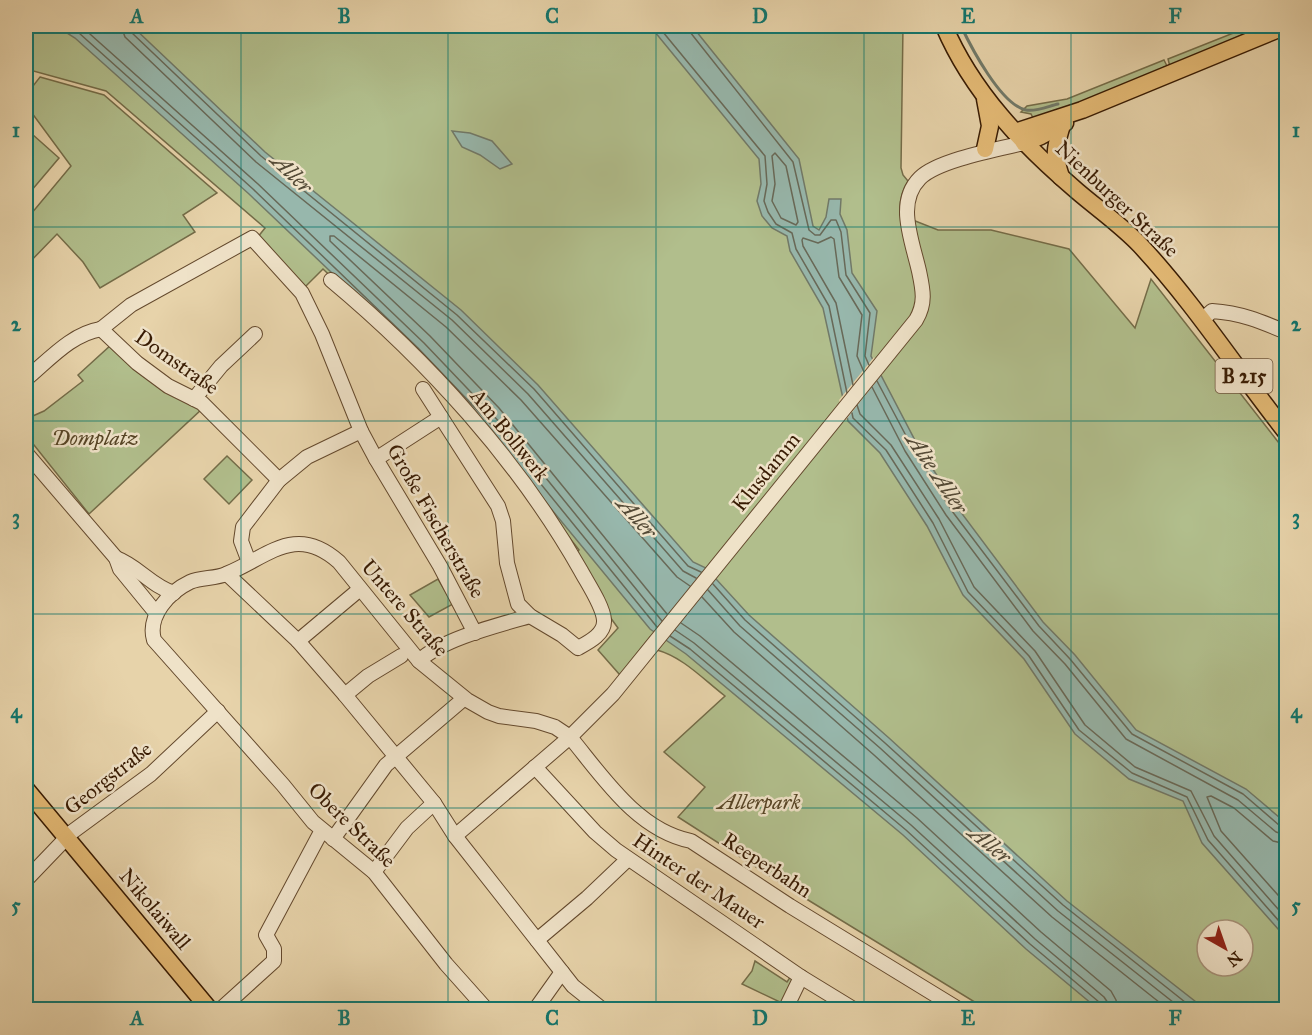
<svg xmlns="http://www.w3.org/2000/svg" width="1312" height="1035" font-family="'IM FELL Great Primer',serif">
  <rect width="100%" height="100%" fill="#e7d3aa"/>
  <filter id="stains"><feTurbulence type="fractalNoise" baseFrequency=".00333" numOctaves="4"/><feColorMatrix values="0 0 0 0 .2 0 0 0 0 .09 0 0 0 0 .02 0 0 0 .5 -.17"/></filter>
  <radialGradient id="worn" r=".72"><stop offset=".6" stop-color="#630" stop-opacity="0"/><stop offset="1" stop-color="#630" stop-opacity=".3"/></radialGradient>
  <!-- green -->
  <g fill="#b1be8c" stroke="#746c48" stroke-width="1.5" fill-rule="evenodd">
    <path d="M26 26H903L901 168 903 175 908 181C901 192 899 202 900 215L938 230H991L1069 249 1135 328 1151 279 1286 452V1009H986L795 892 678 817 705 787 664 752 725 696C704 680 683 657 657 650L660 645 650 637 620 675 598 650 618 628 610 617 577 552 579 550 485 429 405 348 323 269 303 289 257 238 265 228 106 91 26 69ZM1207 930H1243V966H1207Z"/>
    <path d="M1251 26H1262L1170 67 1168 59Z"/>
    <path d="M1164 60 1167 66 1164 67 1165 69 1034 120 1031 114 1021 112 1027 106 1067 99Z"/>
    <path d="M40 77 104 95 217 193 183 215 195 232 100 288 83 262 57 234 26 266V220L71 166 26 105V95Z"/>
    <path d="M32 134 59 158 26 197V141Z"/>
    <path d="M111 345 203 408 89 514 26 435V419L44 411 83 381 78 375Z"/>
    <path d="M227 456 252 480 229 504 204 479Z"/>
    <path d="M438 579 453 604 429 617 410 595Z"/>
    <path d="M755 961 787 982 791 976 797 979 784 1004 742 984 752 971Z"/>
  </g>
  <!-- water -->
  <g fill="#97b7ac" stroke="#717968" stroke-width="1.5">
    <path d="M56 26H132L265 152 461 310 538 385 693 562 706 568 749 615 889 738 1067 901 1205 1009H1098L1026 949 903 835 686 654 650 629 538 493 353 293 249 194 75 38Z"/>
    <path d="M650 26H692L799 159 813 226 819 230 826 217 829 199H841L840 214 847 230 852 273 877 311 871 356 917 444 957 507 1043 622 1075 655 1136 730 1246 789 1286 823V938L1202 843 1183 801 1129 779 1075 734 1024 659 963 595 927 526 880 453 848 421 823 308 790 251 787 236 772 228 762 216 757 201 761 184 759 159Z"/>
    <path d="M452 131 470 133 492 141 512 164 500 169 480 155 462 147Z"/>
  </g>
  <!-- pier -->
  <path fill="#e7d3aa" d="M874 357 883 373 845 421 839 400Z"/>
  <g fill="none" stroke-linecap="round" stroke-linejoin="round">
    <!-- shore -->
    <g stroke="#686958" stroke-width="1.5">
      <path d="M67 26 79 33 253 189 418 348 501 435 657 627"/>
      <path d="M81 26 258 184 424 343 507 430 662 621"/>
      <path d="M121 26 125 37 256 162 452 320 528 394 683 571 696 578"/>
      <path d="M128 26 131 32 261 156 457 315 534 389 688 566 701 572"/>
      <path d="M658 26 765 156 767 184 764 201 768 212 776 224 792 233 796 249 829 306 847 393"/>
      <path d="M688 26 690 32 793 162 809 230 815 235H820L831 220H836L841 232 846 275 870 313 865 356 869 365"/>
      <path d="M775 153 786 166 798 222 796 225 781 218 772 201 775 184 772 156Z"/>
      <path d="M877 381 912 447 952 511 1039 626 1070 659 1132 734 1243 794 1280 826 1286 827"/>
      <path d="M853 385 836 303 803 246 802 240 803 238 818 243 831 237 834 239 839 277 862 315 857 356 864 372"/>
      <path d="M872 387 905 451 946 515 1033 631 1065 664 1126 739 1238 800 1276 832 1286 835"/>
      <path d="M857 405 860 414 891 445 939 519 974 587 1035 651 1085 725 1135 767 1191 791 1214 836 1286 918"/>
      <path d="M852 413 853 418 886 450 933 523 968 592 1029 656 1079 730 1132 773 1187 797 1208 840 1286 929"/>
      <path d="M713 584 745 620 885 743 1063 905 1195 1010"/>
      <path d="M708 590 740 626 880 748 1058 911 1183 1010"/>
      <path d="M702 597 734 632 874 755 1052 917 1169 1010"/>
      <path d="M667 614 499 408 430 336 330 241V236H334L446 327 521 400 677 577 690 586"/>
      <path d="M681 623 700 636 917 818 1041 932 1111 991 1116 1000 1118 1010"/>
      <path d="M675 630 694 643 911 825 1035 939 1104 997 1108 1003 1109 1010"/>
      <path d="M670 636 690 649 906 830 1030 944 1099 1002 1101 1010"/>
      <path d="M1286 844 1273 841 1234 808 1211 796 1207 797 1221 831 1286 904"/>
    </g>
    <!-- stream -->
    <path stroke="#717968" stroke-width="3" d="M961 26C971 47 1001 105 1026 110 1036 112 1049 106 1058 104"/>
    <!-- minor casing -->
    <g stroke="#64492d" stroke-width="16">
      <g id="minor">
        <path d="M331 280C427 360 519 461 581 571 588 584 603 606 604 620 605 634 589 642 578 648L562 635 530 616 518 604 507 563 503 521 498 506 423 389"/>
        <path d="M1202 320 1212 311C1241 313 1260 321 1286 332"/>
        <path d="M101 329 131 305 252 238 302 293 322 334 361 431 376 459 440 566 475 633"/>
        <path d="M101 329 137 363 168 386 202 403 279 480"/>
        <path d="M26 379C49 360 71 334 101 329"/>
        <path d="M194 399 221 366 255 334"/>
        <path d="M26 453 116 558 120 569 156 613"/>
        <path d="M376 459 441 417"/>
        <path d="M116 558C138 566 151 586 174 593"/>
        <path d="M249 562 241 541 243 527 279 480 307 457 361 431"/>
        <path d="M227 574 298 641 345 695 434 803 455 836 562 972 573 986 603 1010"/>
        <path d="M298 641 360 589"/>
        <path d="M419 661C442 639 499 625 530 616"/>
        <path d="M345 695 368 676 401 656"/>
        <path d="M535 767 595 832 616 850 801 977 855 1010"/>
        <path d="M455 836 570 737 613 694 916 320C926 303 923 290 919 271 915 253 907 231 907 212 907 200 911 187 920 178 938 160 999 149 1024 143"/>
        <path d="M333 839 386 765 460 702"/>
        <path d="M374 872 407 828 434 803"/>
        <path d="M26 880 72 832 151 774 218 711"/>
        <path d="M537 940 587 898 628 859"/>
        <path d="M220 1010 274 961V949L266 935 322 830"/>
        <path d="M487 1010 446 964 374 872 313 822 283 785 154 640C147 616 169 592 190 582 201 577 215 579 226 574 268 557 295 523 339 562L419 661 467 700 488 712 499 716 536 721 555 727 570 737C603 777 637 830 691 841L790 906 960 1010"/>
        <path d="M535 1010 562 972"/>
        <path d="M785 1010 801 977"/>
      </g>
    </g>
    <!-- major casing -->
    <g stroke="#381b03" stroke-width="19">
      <g id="major">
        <path d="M944 26C972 92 1023 145 1077 191 1098 209 1121 225 1140 245 1194 303 1237 370 1286 432"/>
        <path d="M985 99 990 126 985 149"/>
        <path d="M1015 132 1082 110 1286 26"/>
        <path d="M1024 143 1041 136 1065 123"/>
        <path d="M1061 177C1053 152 1055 149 1062 125"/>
        <path d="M26 789 210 1010"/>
      </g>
    </g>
    <!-- minor -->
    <use href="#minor" stroke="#efe2c8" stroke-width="14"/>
    <!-- major -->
    <use href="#major" stroke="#e4ba75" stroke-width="16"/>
  </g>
  <!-- grid -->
  <path fill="none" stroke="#0f766e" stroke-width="1.5" stroke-opacity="0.55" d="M241 26V1010M448 26V1010M656 26V1010M864 26V1010M1071 26V1010M26 227H1286M26 421H1286M26 614H1286M26 808H1286"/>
  <g text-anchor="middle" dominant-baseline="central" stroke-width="5" stroke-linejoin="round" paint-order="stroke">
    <!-- shield labels -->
    <rect fill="#efe2c8" stroke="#6f573e" stroke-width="1.5" x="1215.5" y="359" width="57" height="34" rx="4.5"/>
    <g font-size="20" font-weight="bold" fill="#381b03">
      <text x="1244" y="376">B 215</text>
    </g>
    <!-- street labels -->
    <g font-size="21" fill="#381b03" stroke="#efe2c8">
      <text transform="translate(1117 199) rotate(43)">Nienburger Straße</text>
      <text transform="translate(177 362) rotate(35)">Domstraße</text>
      <text transform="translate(510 435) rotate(51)">Am Bollwerk</text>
      <text transform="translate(766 472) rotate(-51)">Klusdamm</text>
      <text transform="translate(436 521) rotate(60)">Große Fischerstraße</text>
      <text transform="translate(405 608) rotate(49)">Untere Straße</text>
      <text transform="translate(108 778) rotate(-38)">Georgstraße</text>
      <text transform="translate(352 825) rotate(44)">Obere Straße</text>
      <text transform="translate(767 865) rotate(33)">Reeperbahn</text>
      <text transform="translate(699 881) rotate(34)">Hinter der Mauer</text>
      <text transform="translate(155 909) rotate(50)">Nikolaiwall</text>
    </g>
    <!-- park labels -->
    <g font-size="21" font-style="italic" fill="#564425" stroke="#efe2c8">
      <text x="95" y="438">Domplatz</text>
      <text x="759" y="802">Allerpark</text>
    </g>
    <!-- water labels -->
    <g font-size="22" font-style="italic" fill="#544a36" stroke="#efe2c8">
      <text transform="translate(292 173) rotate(44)">Aller</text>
      <text transform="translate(937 473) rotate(56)">Alte Aller</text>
      <text transform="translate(637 517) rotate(48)">Aller</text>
      <text transform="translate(990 844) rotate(39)">Aller</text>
    </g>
  </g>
  <!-- margin -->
  <rect width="1312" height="1035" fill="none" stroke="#e7d3aa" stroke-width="66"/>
  <!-- north arrow -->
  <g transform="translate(1225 948) rotate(140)"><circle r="28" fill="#efe2c8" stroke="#a69279" stroke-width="1.5"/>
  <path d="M0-4.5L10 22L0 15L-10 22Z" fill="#8f2418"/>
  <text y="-9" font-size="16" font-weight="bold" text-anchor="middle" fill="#381b03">N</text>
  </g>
  <rect x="33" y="33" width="1246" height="969" fill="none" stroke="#0f766e" stroke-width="2"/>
  <g font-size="20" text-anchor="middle" font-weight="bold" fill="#0f766e">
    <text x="137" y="23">A</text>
    <text x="344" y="23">B</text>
    <text x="552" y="23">C</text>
    <text x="760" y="23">D</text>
    <text x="968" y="23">E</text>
    <text x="1175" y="23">F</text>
    <text x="16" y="137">1</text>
    <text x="1296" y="137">1</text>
    <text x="16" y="331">2</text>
    <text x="1296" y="331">2</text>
    <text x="16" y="524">3</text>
    <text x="1296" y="524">3</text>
    <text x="16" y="718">4</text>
    <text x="1296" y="718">4</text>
    <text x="16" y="912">5</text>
    <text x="1296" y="912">5</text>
    <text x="137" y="1025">A</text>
    <text x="344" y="1025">B</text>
    <text x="552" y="1025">C</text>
    <text x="760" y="1025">D</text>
    <text x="968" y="1025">E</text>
    <text x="1175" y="1025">F</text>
  </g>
  <rect width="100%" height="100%" filter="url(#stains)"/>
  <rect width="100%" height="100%" fill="url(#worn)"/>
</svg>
